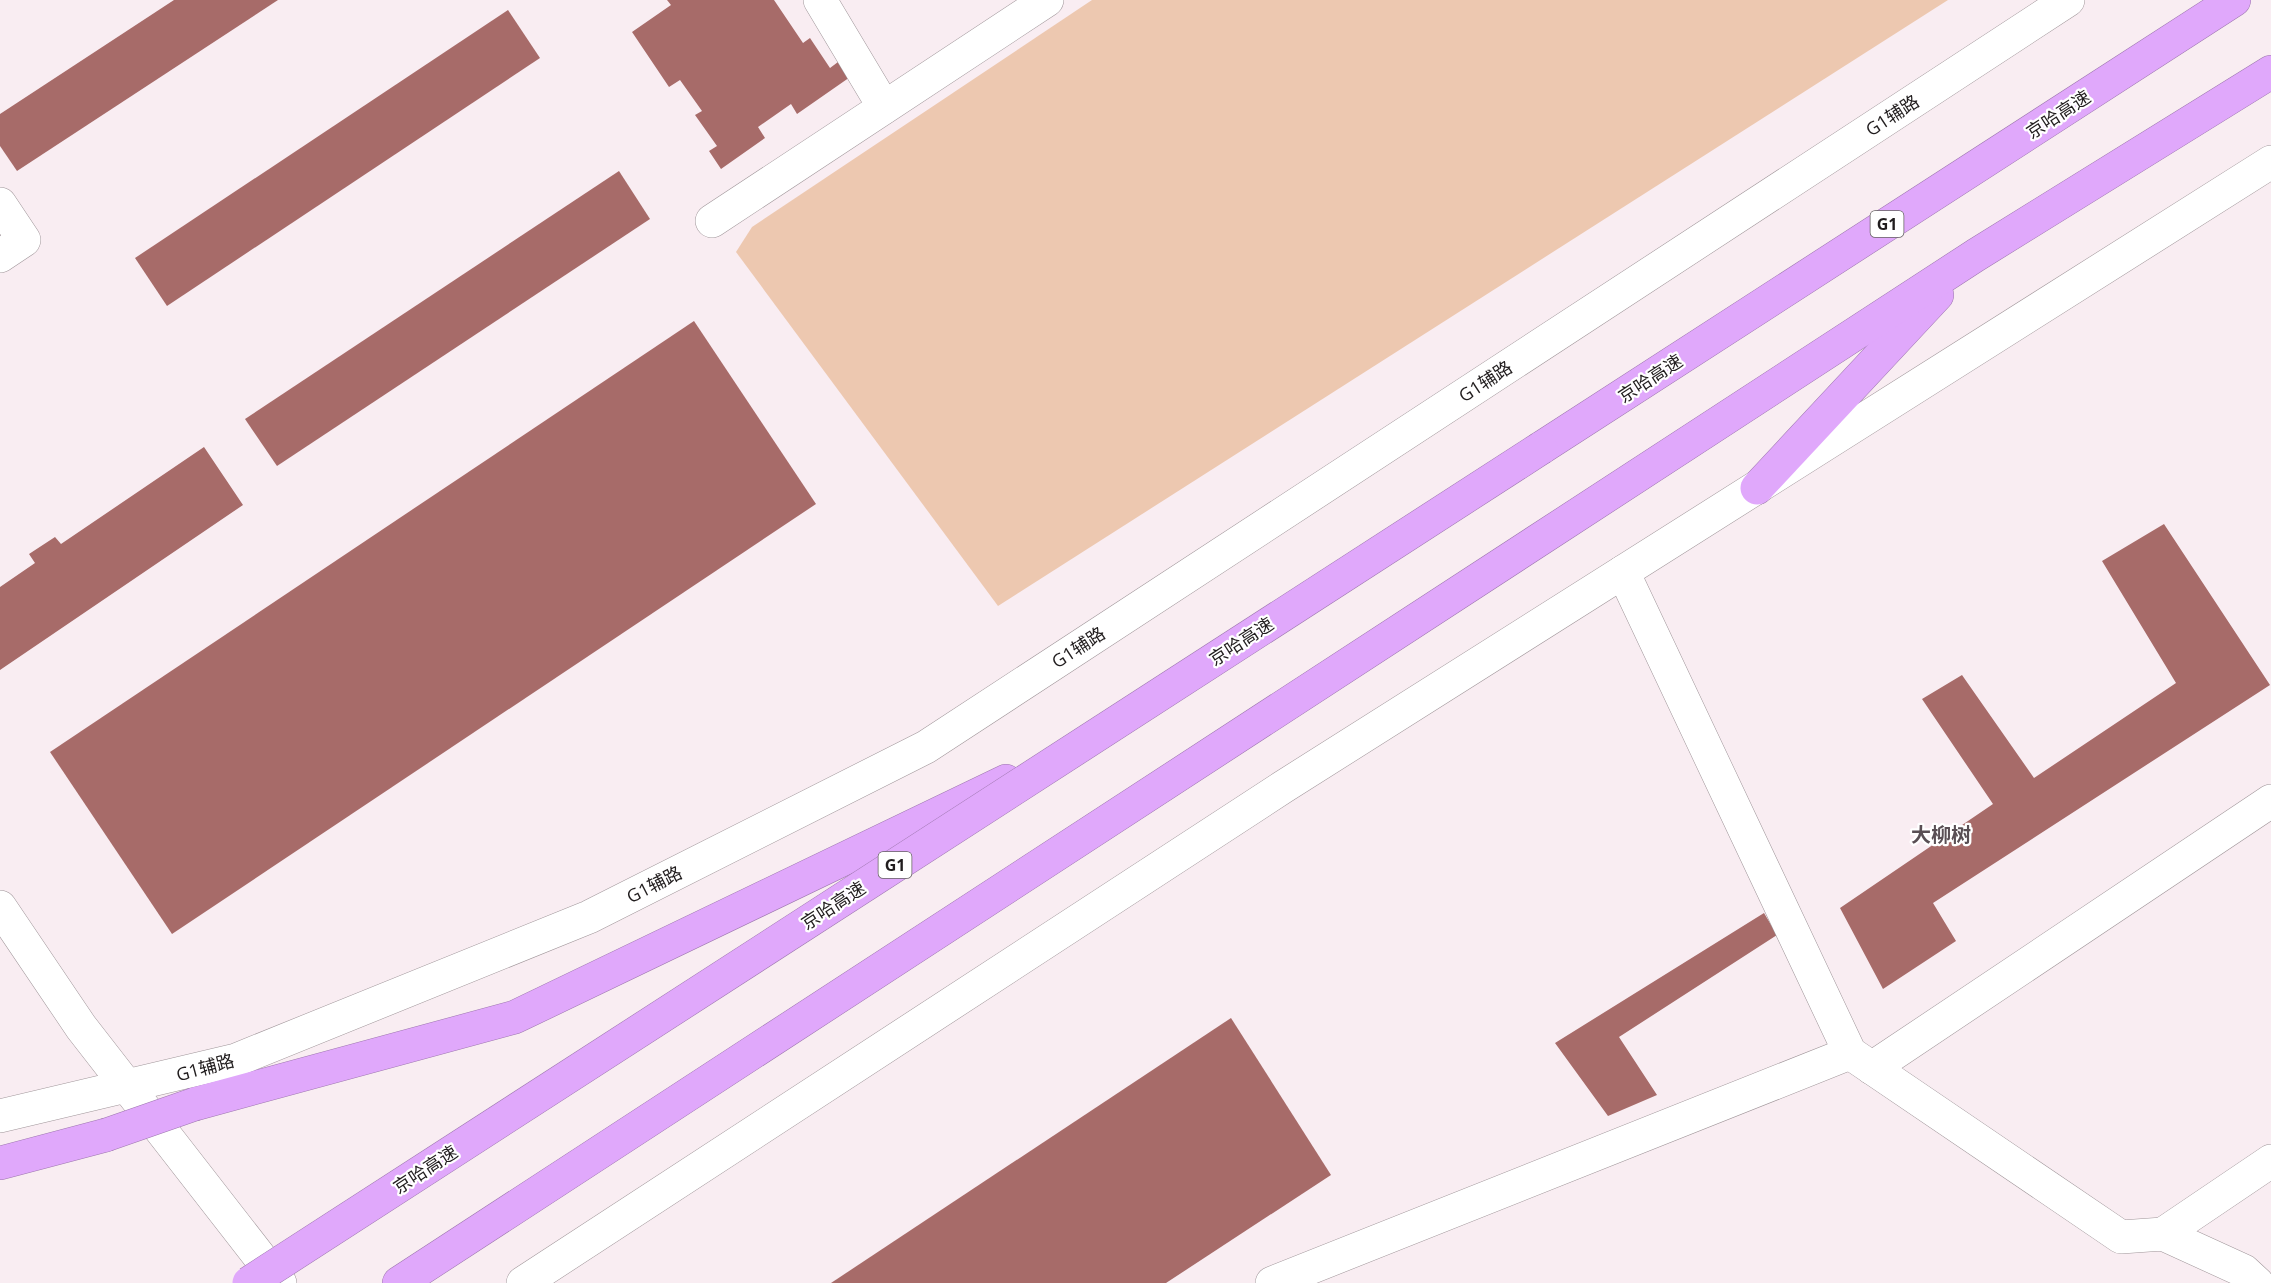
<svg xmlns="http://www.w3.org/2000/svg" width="2271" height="1283" font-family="'Open Sans','Noto Sans SC',sans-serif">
  <rect width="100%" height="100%" fill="#f9edf2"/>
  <!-- green -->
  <path fill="#edc8b0" d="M1092 0H1948L998 606 736 252 752 227Z"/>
  <!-- building -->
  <g fill="#a76b69">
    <path d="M174 0H278L17 171 0 146V114Z"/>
    <path d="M667 0H774L803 43 810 38 830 68 842 59 853 75 797 114 791 104 758 127 765 138 721 169 709 151 717 146 695 115 702 111 680 80 669 87 632 32 671 5Z"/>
    <path d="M508 10 540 58 167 306 135 258Z"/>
    <path d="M619 171 650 219 277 466 245 419Z"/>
    <path d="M694 321 816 504 172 934 50 752Z"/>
    <path d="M204 447 243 505 0 670V587L35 563 29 554 55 537 61 544Z"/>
    <path d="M2164 524 2270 685 1933 903 1956 941 1883 989 1840 908 1993 804 1922 699 1962 675 2034 778 2176 683 2102 561Z"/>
    <path d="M1764 913 1777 935 1619 1037 1657 1095 1608 1116 1555 1043Z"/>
    <path d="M1231 1018 1331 1175 1166 1283H831Z"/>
  </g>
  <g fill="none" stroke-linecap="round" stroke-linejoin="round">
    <!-- minor casing -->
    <g stroke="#a0969a" stroke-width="34">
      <g id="minor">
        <path d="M820 0 884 107"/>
        <path d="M0 204 24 240 0 256"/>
        <path d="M712 221 1047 0"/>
        <path d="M1623 572 1850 1053 2121 1237 2163 1234 2244 1271 2257 1283"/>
        <path d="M0 907 81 1027 280 1283"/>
        <path d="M1872 1068 2271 801"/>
        <path d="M0 1116 236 1060 589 917 926 747 2068 0"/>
        <path d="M2163 1234 2271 1161"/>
        <path d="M523 1283 1283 787 2271 162"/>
        <path d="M1272 1283 1850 1053"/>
      </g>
    </g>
    <!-- highway casing -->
    <g stroke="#9d77ae" stroke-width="34">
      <g id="highway">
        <path d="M1541 448 2234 0"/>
        <path d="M1757 488 1937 295"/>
        <path d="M195 1104 515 1017 1006 781"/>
        <path d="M0 1163 106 1135"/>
        <path d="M399 1283 1976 255 2271 72"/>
      </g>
    </g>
    <!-- minor -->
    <use href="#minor" stroke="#fff" stroke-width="33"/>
    <!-- highway -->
    <use href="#highway" stroke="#e0a8fb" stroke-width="33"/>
    <!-- highway-bridge casing -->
    <g stroke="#9d77ae" stroke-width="34" stroke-linecap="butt">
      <g id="highway-bridge">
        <path d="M106 1135 195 1104"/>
        <path d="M249 1283 1541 448"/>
      </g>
    </g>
    <!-- highway-bridge -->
    <use href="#highway-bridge" stroke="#e0a8fb" stroke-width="33"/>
  </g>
  <g text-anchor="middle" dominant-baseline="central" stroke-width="4.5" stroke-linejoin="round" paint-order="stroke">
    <!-- shield labels -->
    <g fill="#fff" stroke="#646162" stroke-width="1.5">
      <rect x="1870.5" y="211" width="33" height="26" rx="4.5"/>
      <rect x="878.5" y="852" width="33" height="26" rx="4.5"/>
    </g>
    <g font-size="16" font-weight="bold" fill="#211d1e">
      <text x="1887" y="224">G1</text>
      <text x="895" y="865">G1</text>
    </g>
    <!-- street labels -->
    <g font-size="18" fill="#211d1e" stroke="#fff">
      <text transform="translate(2058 114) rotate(-33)">京哈高速</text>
      <text transform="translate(1892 115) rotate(-33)">G1辅路</text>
      <text transform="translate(1650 378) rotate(-33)">京哈高速</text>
      <text transform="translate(1485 381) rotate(-33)">G1辅路</text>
      <text transform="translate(1241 641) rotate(-33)">京哈高速</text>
      <text transform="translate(1078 647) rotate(-33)">G1辅路</text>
      <text transform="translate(654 884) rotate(-27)">G1辅路</text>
      <text transform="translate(833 905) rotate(-33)">京哈高速</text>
      <text transform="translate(205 1067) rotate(-15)">G1辅路</text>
      <text transform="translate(425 1169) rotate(-33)">京哈高速</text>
    </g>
    <!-- neighbourhood labels -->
    <g font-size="20" font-weight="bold" fill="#594f54" stroke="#fff">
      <text x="1941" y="834">大柳树</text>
    </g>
  </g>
</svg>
